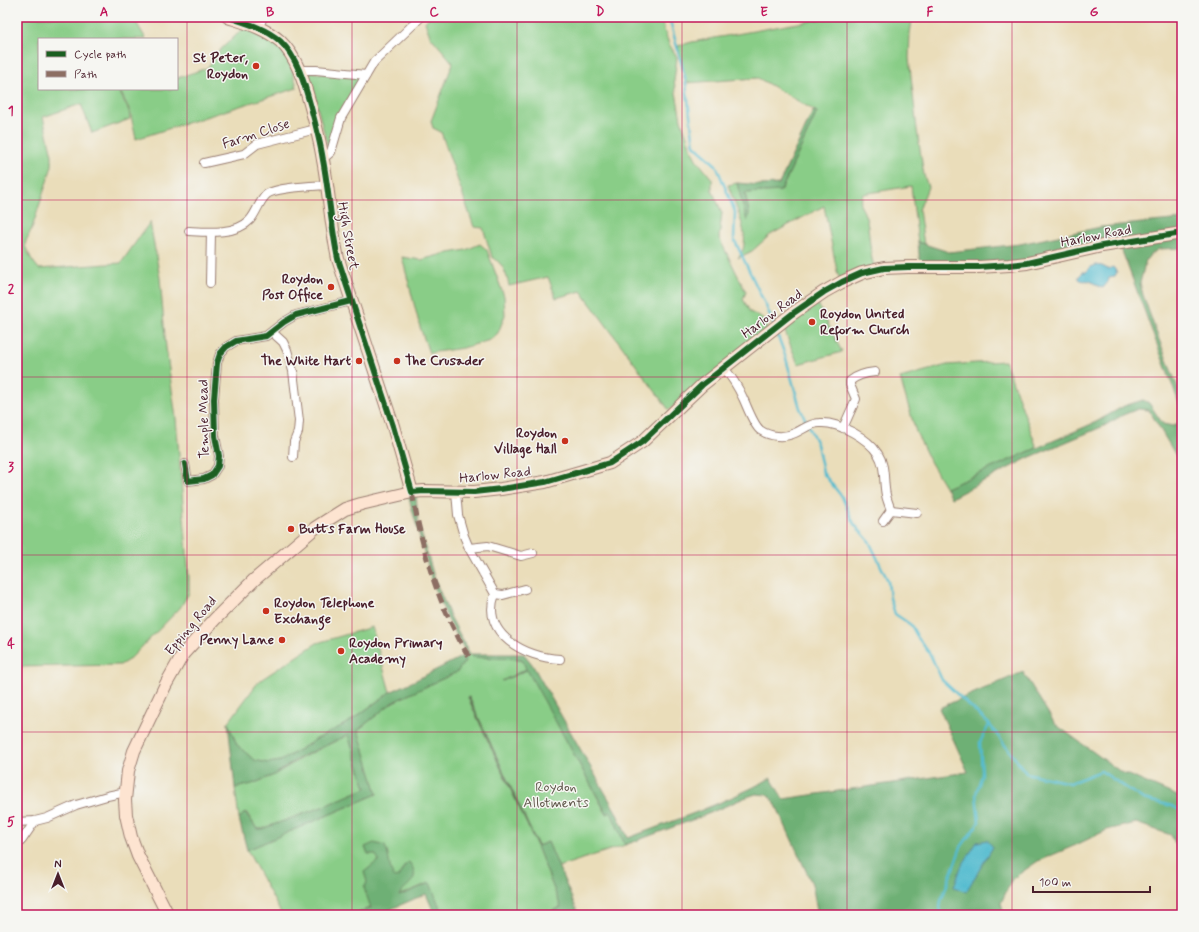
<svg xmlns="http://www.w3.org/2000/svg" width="1199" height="932" font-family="Mynerve,sans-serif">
  <rect width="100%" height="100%" fill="#f6f6f2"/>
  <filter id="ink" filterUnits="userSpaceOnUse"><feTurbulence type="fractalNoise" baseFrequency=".025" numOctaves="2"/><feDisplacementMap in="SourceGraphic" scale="8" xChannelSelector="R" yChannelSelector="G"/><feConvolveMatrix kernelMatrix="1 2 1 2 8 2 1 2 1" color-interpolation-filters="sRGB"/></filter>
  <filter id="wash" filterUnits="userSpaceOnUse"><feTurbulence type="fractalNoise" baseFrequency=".012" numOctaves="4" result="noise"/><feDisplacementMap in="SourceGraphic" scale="16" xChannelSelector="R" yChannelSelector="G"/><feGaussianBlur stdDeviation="0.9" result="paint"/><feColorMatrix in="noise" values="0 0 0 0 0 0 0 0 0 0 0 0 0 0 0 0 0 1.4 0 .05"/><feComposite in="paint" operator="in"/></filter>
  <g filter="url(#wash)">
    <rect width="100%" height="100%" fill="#eaddba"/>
    <!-- green -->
    <g fill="#89cd87" stroke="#6a7659">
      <path d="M17 17H133L146 39H39V89H118L129 111 130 119 92 133 81 104 43 117 52 155V166L32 228 26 241 25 246 32 260 39 269 121 263 150 222 160 278 166 348 176 418 189 578V593L180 608 130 659 120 665 17 667Z"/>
      <path d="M429 17H660L669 44 677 57 674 81 681 120 692 151 696 159 712 179V190L722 213 719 238 746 292 743 299 750 312 762 318 768 330 669 410 581 291 556 298 548 277 509 286C507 274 502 262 492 257L483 228 474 227 441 132 433 128 431 121 453 63 430 36 425 22Z"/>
      <path d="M832 17H918L912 21 910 33 909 58 917 130 924 175 928 187 919 210 924 245 918 242 911 186 863 194 860 205C870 220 868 235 871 252 871 257 873 263 875 268L840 280 837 271 824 206 770 235 752 251 738 258C741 254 744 249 744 244 747 229 733 200 728 185L737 183 746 217 749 213 745 193 781 191 817 112 758 78 685 83 678 46 692 42Z"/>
      <path d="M243 29C277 38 290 54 297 88L136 139 130 111 119 89H177V78L207 68 221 49Z"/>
      <path d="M307 72 357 77 359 78 360 81 342 109 335 123 330 147H328L311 84 306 73Z"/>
      <path d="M480 244 487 250 504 296 505 315 498 333 490 340 463 348 429 353 420 327 402 257 421 260 443 254 466 250Z"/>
      <path d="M818 304 842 352 798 364 783 327Z"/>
      <path d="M1005 361 1037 448 946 488 931 463 916 432 900 378 947 365Z"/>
      <path d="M372 627 390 692 349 722 315 740 281 761 268 763 254 760 237 745 228 723 259 681 317 643Z"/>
      <path d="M467 654H470L473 657 522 659 606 813 611 811 625 845 558 867 548 842 538 846 469 697 468 698 537 846 561 907 544 915H443L429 883 352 915H282L247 850 377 794 358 730 393 702 457 672 465 661Z"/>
      <path d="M348 735 366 788 322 807 262 829H257L246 812 239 819 235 788 255 783 274 775 303 757Z"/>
    </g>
    <!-- forest -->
    <g fill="#6eb074" stroke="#5c6850">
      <path d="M813 111 817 112 781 191 745 193 749 214 747 221 737 183 760 185 779 184Z"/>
      <path d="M1182 219V248L1159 249 1150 255 1146 260 1140 283 1143 295 1158 337 1182 398V411L1119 243 1009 265 920 266 918 242 949 252 1020 244 1101 227Z"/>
      <path d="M1143 400 1149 403 1163 424 1173 426 1182 423V466L1149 410 1138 409 1123 415 1104 426 1028 458 951 498 946 488 1096 422 1124 406Z"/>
      <path d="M416 494 418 522 435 580 450 616 470 654H524L532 664 615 810 628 838C676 820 725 803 771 778L783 799 968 772 939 708 1023 672 1055 724 1121 772 1182 798V858L1171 835 1136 823 1107 830 1076 845 1038 861 1012 879 1001 903 1004 915H818L812 884 775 803 768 795 756 794 744 798 703 816 625 845 611 812 607 814 527 670 502 681 526 669 522 659 473 657 470 654H467L465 661 457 672 393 702 358 730 377 794 247 850 239 819 245 812 257 829H262L322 807 366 788 348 735 301 757 274 775 252 784 235 788 228 723 237 745 254 760 268 763 281 761 315 740 349 722 390 692 414 681 467 654 447 618 432 581 408 495Z"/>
      <path d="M468 697H469L538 846 548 842 579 915H544L561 907 537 846Z"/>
      <path d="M374 843 385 846C390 857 388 866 394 878L398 877 405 865 409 862C424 881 404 884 399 896L430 883 443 915H435L426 894 377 915H352L371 908 364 888 367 882 364 872 379 860 375 854H368L365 847Z"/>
    </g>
    <!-- water -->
    <g fill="#52bbcf" stroke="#4e6d7d">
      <path d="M1096 265 1102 266 1108 269 1113 267 1117 272 1115 276 1109 277 1108 282 1103 288C1098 287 1095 283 1090 281 1086 280 1083 282 1079 279V276L1083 272H1086L1091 267Z"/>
      <path d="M987 840 993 847 966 892 954 887 961 867 977 842Z"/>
    </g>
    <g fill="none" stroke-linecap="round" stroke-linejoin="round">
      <!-- stream -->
      <g stroke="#52bbcf" stroke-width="2.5">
        <path d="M669 17 685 77 694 145 716 165 735 212 734 239 766 306 774 325"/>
        <path d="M776 331 785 355 800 408 817 444 823 473 842 497 854 524 869 541 888 581 890 598 895 614 911 625 918 638 930 654 942 680 989 724 1026 773 1070 783 1101 771 1143 799 1172 806 1182 811"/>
        <path d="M939 915 941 901 961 847 979 822 976 794 982 774 980 742 989 725"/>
      </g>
    </g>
  </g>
  <g filter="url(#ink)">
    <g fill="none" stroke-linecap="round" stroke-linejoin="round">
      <!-- street casing -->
      <g stroke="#9a7e72" stroke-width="10">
        <g id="street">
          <path d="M259 27 263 17"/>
          <path d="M299 70H316L366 75"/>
          <path d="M323 159 331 152 341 118 374 62 421 17"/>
          <path d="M204 163 244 154 257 144 316 129"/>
          <path d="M189 231C206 232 236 235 250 220 257 212 259 201 267 194 277 187 314 186 327 185"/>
          <path d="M210 283 211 233"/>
          <path d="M272 332 283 342 287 350 293 371 299 421 298 432 294 442 293 457"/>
          <path d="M723 367C731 376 738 387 743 398 747 406 753 424 760 430 770 437 784 438 795 433 804 429 810 423 820 423 839 422 868 438 878 454 886 466 883 482 886 495 887 500 889 505 891 510"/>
          <path d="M843 428 856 399 850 385V381C857 375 865 373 875 372"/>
          <path d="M185 464 188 481 204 479 212 475 218 466 219 456 215 436 214 399 217 363 220 354 226 347 236 341 266 336 284 322 296 315 351 301"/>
          <path d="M456 492 458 515 464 536 469 548 495 594C480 634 526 658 560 659"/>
          <path d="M891 510 917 513"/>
          <path d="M883 521 891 510"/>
          <path d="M469 548 488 546 521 556 533 553"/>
          <path d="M495 594 503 595 525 589"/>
          <path d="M17 822 35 821 47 818 76 805 107 796 126 792"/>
          <path d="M17 845 22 840 35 821"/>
        </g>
      </g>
      <!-- secondary casing -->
      <g stroke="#9a7e72" stroke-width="14">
        <g id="secondary">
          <path d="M228 17C246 23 265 28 280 41 297 57 304 82 310 104 315 122 320 141 323 160 329 192 331 226 338 259L393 426 412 492"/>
          <path d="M168 915 138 856 131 837 126 815 125 800 128 771 134 751 166 684 183 654 215 619 254 580 315 528 329 519 345 509 361 504 412 492 424 491 474 492 501 489 545 482 610 463 642 442 702 385 792 314 824 292 842 282 862 273 884 268 908 267H979L1009 265 1027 263 1102 246 1182 233"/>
        </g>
      </g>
      <!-- street -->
      <use href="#street" stroke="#fff" stroke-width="8"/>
      <!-- secondary -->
      <use href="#secondary" stroke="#fde4d1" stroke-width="12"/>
      <!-- quiet -->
      <path stroke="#8d6e63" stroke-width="5" stroke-dasharray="10 5" stroke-linecap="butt" d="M412 492C421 542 433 589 456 633 460 641 464 650 470 657"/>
      <!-- cycleway casing -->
      <g stroke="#f6f6f2" stroke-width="8">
        <g id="cycleway">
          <path d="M228 17C246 23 265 28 280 41 297 57 304 82 310 104 315 122 320 141 323 160 329 192 331 226 338 259L393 426 412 492 424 491 474 492 501 489 545 482 610 463 642 442 702 385 792 314 824 292 842 282 862 273 884 268 908 267H979L1009 265 1027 263 1102 246 1182 233"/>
          <path d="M185 464 188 481 204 479 212 475 218 466 219 456 215 436 214 399 217 363 220 354 226 347 236 341 266 336 284 322 296 315 351 301"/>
        </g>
      </g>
      <!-- cycleway -->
      <use href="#cycleway" stroke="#1b5e20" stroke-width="6"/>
    </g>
  </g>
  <!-- grid -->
  <path fill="none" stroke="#c2185b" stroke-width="1" stroke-opacity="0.55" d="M187 17V915M352 17V915M517 17V915M682 17V915M847 17V915M1012 17V915M17 200H1182M17 377H1182M17 555H1182M17 732H1182"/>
  <!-- markers -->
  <g fill="#c8321e" stroke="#f6f6f2" stroke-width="1.5">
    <circle cx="256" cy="66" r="4"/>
    <circle cx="331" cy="287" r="4"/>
    <circle cx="812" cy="322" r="4"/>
    <circle cx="359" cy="361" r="4"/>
    <circle cx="397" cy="361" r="4"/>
    <circle cx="565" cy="441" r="4"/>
    <circle cx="291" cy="529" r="4"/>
    <circle cx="266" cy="611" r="4"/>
    <circle cx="282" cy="640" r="4"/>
    <circle cx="341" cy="651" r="4"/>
  </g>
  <g text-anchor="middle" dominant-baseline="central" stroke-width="3" stroke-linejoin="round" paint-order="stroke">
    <!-- poi labels -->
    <g font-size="14" font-weight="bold" fill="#4a1f2b" stroke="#f6f6f2" text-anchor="end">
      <text x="248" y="58">St Peter,<tspan x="248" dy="16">Roydon</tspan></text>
      <text x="323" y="279">Roydon<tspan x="323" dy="16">Post Office</tspan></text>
      <text x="820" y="314" text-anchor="start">Roydon United<tspan x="820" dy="16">Reform Church</tspan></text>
      <text x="351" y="361">The White Hart</text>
      <text x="405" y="361" text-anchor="start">The Crusader</text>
      <text x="557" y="433">Roydon<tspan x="557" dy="16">Village Hall</tspan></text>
      <text x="299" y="529" text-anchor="start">Butts Farm House</text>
      <text x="274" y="603" text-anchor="start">Roydon Telephone<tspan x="274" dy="16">Exchange</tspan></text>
      <text x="274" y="640">Penny Lane</text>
      <text x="349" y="643" text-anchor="start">Roydon Primary<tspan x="349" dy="16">Academy</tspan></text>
    </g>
    <!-- street labels -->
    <g font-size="14" fill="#4a1f2b" stroke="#f6f6f2">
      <text transform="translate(256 134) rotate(-18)">Farm Close</text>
      <text transform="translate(348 236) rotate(80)">High Street</text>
      <text transform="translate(1096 236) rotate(-11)">Harlow Road</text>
      <text transform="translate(772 314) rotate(-37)">Harlow Road</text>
      <text transform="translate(204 419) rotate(-91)">Temple Mead</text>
      <text transform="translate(495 475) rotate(-6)">Harlow Road</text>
      <text transform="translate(191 626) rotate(-50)">Epping Road</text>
    </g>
    <!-- park labels -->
    <g font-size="14" fill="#5d5347" stroke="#f6f6f2">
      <text x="556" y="787">Roydon<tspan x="556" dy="16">Allotments</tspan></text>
    </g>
  </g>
  <!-- margin -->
  <rect width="1199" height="932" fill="none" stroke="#f6f6f2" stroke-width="44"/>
  <!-- legend -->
  <rect x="38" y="38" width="140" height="52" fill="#f6f6f2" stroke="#b1a0a2"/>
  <rect x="46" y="51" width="20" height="6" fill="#1b5e20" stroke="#b1a0a2"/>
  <text x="74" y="58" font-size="12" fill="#4a1f2b">Cycle path</text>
  <rect x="46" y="71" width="20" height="6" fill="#8d6e63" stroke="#b1a0a2"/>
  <text x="74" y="78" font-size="12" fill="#4a1f2b">Path</text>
  <!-- north arrow -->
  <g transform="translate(58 874)" stroke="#f6f6f2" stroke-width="3" paint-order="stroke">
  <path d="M0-3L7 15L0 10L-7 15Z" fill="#4a1f2b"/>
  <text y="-6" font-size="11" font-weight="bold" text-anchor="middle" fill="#4a1f2b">N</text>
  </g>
  <!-- scale -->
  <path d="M1033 886v6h117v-6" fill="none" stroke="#4a1f2b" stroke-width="2"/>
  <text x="1039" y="886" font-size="12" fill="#4a1f2b" stroke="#f6f6f2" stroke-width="3" paint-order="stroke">100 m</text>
  <rect x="22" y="22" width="1155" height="888" fill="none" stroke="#c2185b" stroke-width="1.5"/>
  <g font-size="13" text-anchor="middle" font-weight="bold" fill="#c2185b">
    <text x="104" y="16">A</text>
    <text x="270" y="16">B</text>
    <text x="434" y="16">C</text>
    <text x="600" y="16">D</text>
    <text x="764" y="16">E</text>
    <text x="930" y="16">F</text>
    <text x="1094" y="16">G</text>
    <text x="11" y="115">1</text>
    <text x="11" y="293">2</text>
    <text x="11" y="471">3</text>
    <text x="11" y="648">4</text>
    <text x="11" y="826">5</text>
  </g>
</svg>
